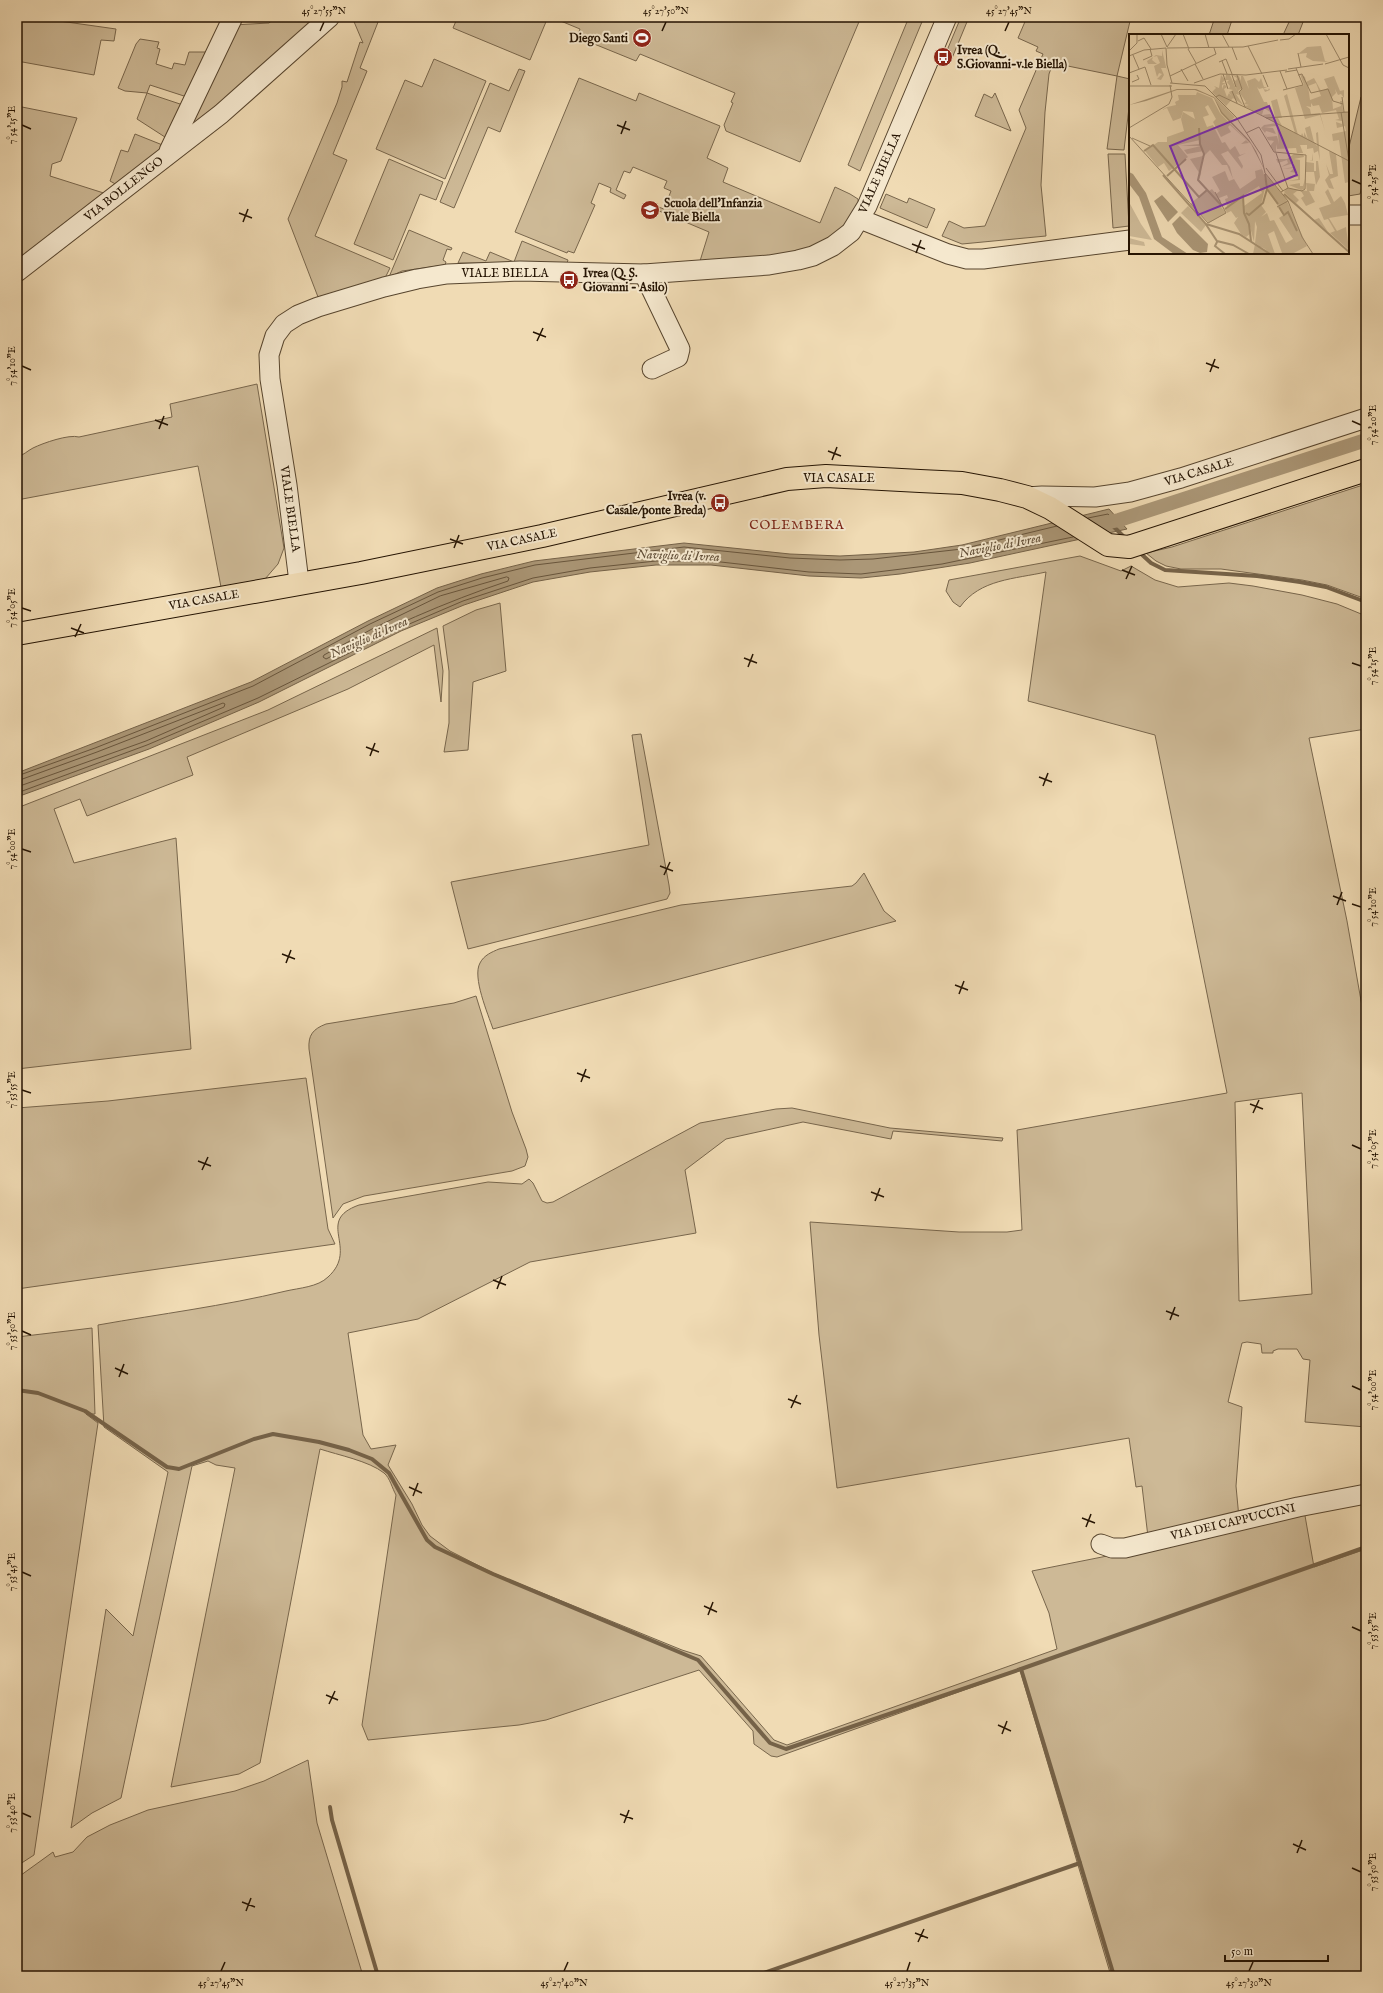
<svg xmlns="http://www.w3.org/2000/svg" width="1383" height="1993" font-family="'IM FELL English',serif">
  <rect width="100%" height="100%" fill="#f0dbb4"/>
  <filter id="stains"><feTurbulence type="fractalNoise" baseFrequency=".005" numOctaves="4"/><feColorMatrix values="0 0 0 0 .2 0 0 0 0 .09 0 0 0 0 .02 0 0 0 .5 -.17"/></filter>
  <radialGradient id="worn" r=".72"><stop offset=".6" stop-color="#630" stop-opacity="0"/><stop offset="1" stop-color="#630" stop-opacity=".3"/></radialGradient>
  <!-- green -->
  <g fill="#cdb996" stroke="#78664c" fill-rule="evenodd">
    <path d="M17 17H31L116 29 114 41 101 40 94 75 17 61Z"/>
    <path d="M276 17H325L183 139 233 25 269 23Z"/>
    <path d="M352 17H380L360 68 367 71 333 154 347 160 315 236 390 268 385 278 318 297 288 219 337 103 342 87V81L347 82 360 42 363 43Z"/>
    <path d="M445 17H548L530 60 453 28 456 21Z"/>
    <path d="M551 17H861L800 162 726 131 724 125 733 103 731 102 735 93 640 54 636 61 577 37 580 29Z"/>
    <path d="M909 17H924L860 171 848 165Z"/>
    <path d="M961 17H969L950 63 943 60Z"/>
    <path d="M1027 17H1131L1117 76 1130 79V99L1124 150 1107 149 1117 76 1053 63 1049 74 1045 112 1041 185 1046 236 962 244 942 236 949 221 964 228 985 226 1026 128 1019 110 1043 54 1036 51 1038 47 1018 38Z"/>
    <path d="M1215 17H1233L1227 35H1209Z"/>
    <path d="M1282 17H1305L1298 35H1283L1290 20Z"/>
    <path d="M140 39 159 42 157 48 160 49 156 64 172 69 174 63 185 65 189 52H205L208 55 187 97 150 85 147 93 183 105 168 139 137 119 147 93 125 91 118 88 136 44Z"/>
    <path d="M434 59 486 81 445 179 376 149 405 80 422 87Z"/>
    <path d="M519 69 525 71 500 132 488 127 454 208 440 202 490 83 509 91Z"/>
    <path d="M579 78 636 101 639 93 720 126 707 158 728 168 723 182 820 223 835 187 850 194 858 199C860 208 851 217 846 223 809 262 750 258 700 261L709 232 652 208 653 205 664 209 671 191 664 188 667 181 633 167 630 173 624 171 616 190 626 195 624 199 610 192 611 188 599 183 591 203 595 205 574 253 568 251 567 253 515 232Z"/>
    <path d="M995 93 1011 131 975 116 984 94 992 98Z"/>
    <path d="M1361 97 1366 99V171L1360 194 1348 196 1349 147Z"/>
    <path d="M17 106 77 118 61 161 52 164 50 176 110 195 17 268Z"/>
    <path d="M135 134 165 146 119 186 110 181 121 150 128 152Z"/>
    <path d="M1108 154H1125L1129 226 1113 228Z"/>
    <path d="M389 159 443 182 436 200 420 194 393 260 354 244Z"/>
    <path d="M886 194 907 203 909 198 935 209 927 228 880 208Z"/>
    <path d="M409 230 452 248 451 250 447 249 443 260 446 262 445 265 402 271 389 277Z"/>
    <path d="M522 241 568 260 567 263H458L463 252 486 261 490 252 514 262Z"/>
    <path d="M257 384 284 548 278 564 265 579 221 587 198 466 17 500V457C24 455 27 451 33 448 43 443 69 434 79 437L172 417 170 404Z"/>
    <path d="M1366 484V599L1327 585 1302 580 1221 569H1181L1166 566 1156 561 1146 553 1172 547Z"/>
    <path d="M1080 556 1121 571 1131 566 1155 580 1178 587 1229 583 1253 586 1302 595 1337 604 1366 616V729L1309 738 1347 921 1366 1029V1427L1305 1422 1310 1360 1303 1359 1297 1349H1278L1273 1351V1353H1262L1261 1344 1247 1342 1242 1343 1228 1402 1242 1407 1236 1486 1239 1518 1148 1537 1142 1486 1136 1487 1129 1438 837 1488 819 1335 810 1222 959 1232H1007L1022 1230 1017 1130 1227 1093 1155 735 1028 701 1046 572C1015 579 980 579 960 607L953 602 946 591 949 580ZM1302 1093 1312 1294 1239 1301 1235 1102Z"/>
    <path d="M500 603 506 671 473 682 468 750 444 752 449 723V671L443 626 476 610Z"/>
    <path d="M437 628 443 671 441 702 434 645 348 689 187 757 193 775 87 816 80 799 54 809 74 863 176 838 191 1049 17 1069V808L268 710Z"/>
    <path d="M641 734 669 885 670 893 667 899 468 949 451 882 649 845 632 735Z"/>
    <path d="M864 873 884 911 896 921 493 1029C488 1014 472 977 480 963 484 955 492 952 499 949L681 905 852 886 856 883Z"/>
    <path d="M476 996 512 1112 526 1149 528 1157 525 1166 512 1171 364 1196 343 1204 333 1218 309 1049C308 1035 313 1029 326 1024L454 1003Z"/>
    <path d="M306 1078 328 1229 335 1244 17 1289V1108L108 1101Z"/>
    <path d="M792 1108 890 1128 1003 1138 1002 1141 893 1131 891 1139 803 1122 726 1139 685 1170 696 1233 530 1262 418 1319 348 1333 363 1435 371 1449 396 1445 388 1465 412 1504 422 1525 430 1536 450 1551 493 1573 682 1650 701 1656 774 1740 787 1745 1057 1649 1049 1613 1032 1571 1127 1552 1304 1510 1314 1567 1366 1549V1976H1111L1020 1670 777 1757 771 1756 754 1744 753 1731 699 1670 546 1720 519 1725 368 1740 362 1725 396 1495C392 1488 390 1478 384 1473 369 1461 338 1455 320 1449L260 1763 239 1774 171 1787 235 1468 216 1465 208 1461 192 1466 121 1798 92 1813 71 1828 106 1609 133 1636 168 1472 104 1427 98 1325C160 1314 224 1306 286 1291 299 1288 318 1287 328 1277 360 1248 314 1221 359 1205L488 1182 522 1184 529 1179 533 1183 542 1201 547 1203 553 1202 700 1123 776 1109Z"/>
    <path d="M92 1328 95 1414H86L98 1423 34 1855 17 1866V1337Z"/>
    <path d="M308 1760 317 1823 363 1976H17V1878L53 1852 55 1857 73 1852 87 1837 110 1825 148 1810 235 1791 264 1781Z"/>
  </g>
  <!-- water -->
  <path fill="#ab9777" stroke="#756248" d="M1109 509 1127 529 970 563 900 574 861 578 809 576 711 565H656L590 572 533 582 464 605 401 631 259 702 149 749 17 797V773L251 682 368 621 437 588 481 574 534 561 684 543 790 554 840 556 914 552 962 545Z"/>
  <g fill="none" stroke-linecap="round" stroke-linejoin="round">
    <!-- shore -->
    <g stroke="#68553c" stroke-width="1">
      <path d="M1088 518 1108 514 1118 525 1106 529"/>
      <path d="M507 577 509 578 508 581C445 602 385 629 326 659L323 657 324 655 372 629 440 596Z"/>
      <path d="M17 776 95 748 253 686 370 624 438 592 482 578 535 565 684 547 790 558 840 560 873 559 962 549 1057 526"/>
      <path d="M17 781 97 752 223 703 225 704 224 707 146 741 17 787"/>
      <path d="M17 793 147 745 258 698 400 628 463 601 533 578 590 568 656 561H712L809 572 861 574 942 564 1073 537"/>
    </g>
    <!-- stream -->
    <g stroke="#756248" stroke-width="4">
      <path d="M1114 527 1126 539"/>
      <path d="M1138 551 1151 563 1165 570 1257 576 1300 582 1326 587 1366 602"/>
      <path d="M17 1390 38 1393 85 1411 167 1467 179 1469 254 1439 273 1434 319 1442 349 1450 372 1459 389 1473 427 1540 435 1547 493 1574 698 1660 770 1743 786 1749 1021 1669 1366 1547"/>
      <path d="M330 1807 332 1820 378 1976"/>
      <path d="M1080 1863 1114 1976"/>
      <path d="M755 1976 1080 1863 1021 1669"/>
    </g>
    <!-- canal -->
    <path stroke="#ab9777" stroke-width="14" d="M1100 524 1119 520 1366 440"/>
    <!-- minor casing -->
    <g stroke="#57452e" stroke-width="21">
      <g id="minor">
        <path d="M169 151 233 17"/>
        <path d="M1348 215H1366"/>
        <path d="M860 219 948 254 967 259H983L1130 240"/>
        <path d="M17 272 221 114 330 17"/>
        <path d="M644 274 680 349 678 357 652 369"/>
        <path d="M1027 497 1042 496 1095 497 1130 492 1181 478 1366 418"/>
        <path d="M299 582 287 485 270 379 269 355 275 336 284 324 298 315 318 307 384 287 417 279 447 274 520 271 644 274 769 265 798 260 813 256 833 246 851 232 867 206 947 17"/>
        <path d="M1101 1544 1112 1548H1125L1298 1507 1366 1494"/>
      </g>
    </g>
    <!-- major casing -->
    <g stroke="#241302" stroke-width="24">
      <path id="major" d="M17 634 361 573 542 536 787 479 826 476 920 481 962 483 1000 490 1027 497 1050 508 1108 545 1129 547 1366 470"/>
    </g>
    <!-- minor -->
    <use href="#minor" stroke="#f5e8ce" stroke-width="19"/>
    <!-- major -->
    <use href="#major" stroke="#f0dbb4" stroke-width="22"/>
  </g>
  <!-- ticks -->
  <path fill="none" stroke="#241302" stroke-width="1.5" d="M320 31 324 22M662 31 666 22M1005 31 1009 22M22 125 31 129M617 125 630 130M621 134 626 121M1352 180 1361 184M239 213 252 218M243 222 248 209M912 244 925 249M916 253 921 240M533 332 546 337M537 341 543 328M1206 363 1219 368M22 366 31 370M1210 372 1215 359M155 420 168 425M1352 421 1361 425M159 429 164 416M828 451 841 456M832 460 837 447M450 539 463 544M454 548 459 535M1122 570 1135 575M1126 579 1132 566M22 608 31 611M71 628 84 633M75 637 81 624M744 658 757 663M1352 663 1361 666M748 667 753 654M366 747 379 752M370 756 375 743M1039 777 1052 782M1043 786 1048 773M22 849 31 852M660 866 673 871M664 875 670 862M1333 896 1346 901M1352 904 1361 907M1337 905 1342 892M282 954 295 959M286 963 291 950M955 985 968 990M959 994 964 981M577 1073 590 1078M581 1082 586 1069M22 1090 31 1093M1250 1104 1263 1109M1253 1113 1259 1100M1352 1145 1361 1149M198 1161 211 1166M202 1170 208 1157M871 1192 884 1197M875 1201 880 1188M493 1280 506 1285M497 1289 502 1276M1166 1311 1179 1316M1170 1320 1175 1307M22 1331 31 1335M115 1368 128 1374M119 1377 124 1364M1352 1386 1361 1390M788 1399 801 1404M791 1408 797 1395M409 1487 422 1493M413 1496 418 1483M1082 1518 1095 1523M1086 1527 1091 1514M22 1572 31 1576M704 1606 717 1612M708 1615 713 1602M1352 1627 1361 1631M326 1695 338 1700M329 1704 335 1691M998 1725 1011 1731M1002 1734 1007 1721M22 1813 31 1817M620 1814 633 1819M624 1823 629 1810M1293 1844 1306 1850M1297 1853 1302 1840M1352 1868 1361 1872M242 1902 255 1907M246 1911 251 1898M915 1933 928 1938M918 1942 924 1929M221 1971 225 1962M564 1971 568 1962M907 1971 910 1962M1249 1971 1253 1962"/>
  <!-- icons -->
  <defs>
    <g id="stadium-disc" transform="scale(1)"><circle r="9.5" fill="#8f2418" stroke="#f5e8ce"/><path d="M0-5a6.5 5 0 1 0 0 10a6.5 5 0 1 0 0-10ZM-3.5-1.8h7v3.6h-7Z" fill="#fff"/></g>
    <g id="bus-disc" transform="scale(1)"><circle r="9.5" fill="#8f2418" stroke="#f5e8ce"/><path d="M-5-6H5V4H4V6H2V4H-2V6H-4V4H-5ZM-3.5-4V0h7V-4ZM-3.5 1.2v1.5H-2V1.2ZM2 1.2v1.5H3.5V1.2Z" fill="#fff"/></g>
    <g id="school-disc" transform="scale(1)"><circle r="9.5" fill="#8f2418" stroke="#f5e8ce"/><path d="M0-5L7-2L0 1L-7-2ZM-4 1L0 2.5L4 1V4Q0 6-4 4Z" fill="#fff"/></g>
  </defs>
  <g fill-rule="evenodd">
    <use href="#stadium-disc" x="642" y="38"/>
    <use href="#bus-disc" x="943" y="57"/>
    <use href="#school-disc" x="650" y="210"/>
    <use href="#bus-disc" x="569" y="280"/>
    <use href="#bus-disc" x="720" y="503"/>
  </g>
  <g text-anchor="middle" dominant-baseline="central" stroke-width="4" stroke-linejoin="round" paint-order="stroke">
    <!-- poi labels -->
    <g font-size="12" font-weight="bold" fill="#241302" stroke="#f5e8ce" text-anchor="start">
      <text x="628" y="38" text-anchor="end">Diego Santi</text>
      <text x="957" y="50">Ivrea (Q.<tspan x="957" dy="14">S.Giovanni-v.le Biella)</tspan></text>
      <text x="664" y="203">Scuola dell'Infanzia<tspan x="664" dy="14">Viale Biella</tspan></text>
      <text x="583" y="273">Ivrea (Q. S.<tspan x="583" dy="14">Giovanni - Asilo)</tspan></text>
      <text x="706" y="496" text-anchor="end">Ivrea (v.<tspan x="706" dy="14">Casale/ponte Breda)</tspan></text>
    </g>
    <!-- street labels -->
    <g font-size="12" fill="#241302" stroke="#f5e8ce">
      <text transform="translate(880 173) rotate(-66)">VIALE BIELLA</text>
      <text transform="translate(124 189) rotate(-38)">VIA BOLLENGO</text>
      <text x="505" y="273">VIALE BIELLA</text>
      <text transform="translate(1199 472) rotate(-17)">VIA CASALE</text>
      <text x="839" y="478">VIA CASALE</text>
      <text transform="translate(290 509) rotate(82)">VIALE BIELLA</text>
      <text transform="translate(522 540) rotate(-12)">VIA CASALE</text>
      <text transform="translate(204 600) rotate(-10)">VIA CASALE</text>
      <text transform="translate(1233 1522) rotate(-13)">VIA DEI CAPPUCCINI</text>
    </g>
    <!-- neighbourhood labels -->
    <g font-size="13" letter-spacing="1" fill="#7a1f14" stroke="#f5e8ce">
      <text x="797" y="525">COLEMBERA</text>
    </g>
    <!-- water labels -->
    <g font-size="13" font-style="italic" fill="#614e37" stroke="#f5e8ce">
      <text transform="translate(1000 546) rotate(-11)">Naviglio di Ivrea</text>
      <text transform="translate(678 556) rotate(2)">Naviglio di Ivrea</text>
      <text transform="translate(369 638) rotate(-24)">Naviglio di Ivrea</text>
    </g>
  </g>
  <!-- overview -->
  <g transform="translate(1129 34)">
    <rect width="220" height="220" fill="#f0dbb4"/>
    <path d="M192 12 196 27 199 28 184 27 177 23 178 19 169 20 178 13ZM33 16 38 37 37 34H32L35 41 32 46 28 45 33 40 30 39 28 43 25 32 31 29 28 22 24 23 23 26 28 30H19L18 27 27 21 33 22ZM171 40 176 43 177 48 185 44 192 57 199 54 195 45 205 42 211 57 215 56V64L212 60 209 61 206 55 207 59 203 63 204 75 212 72 211 67H213L214 77 220 78V148L216 149 210 106 204 107 203 100 217 97 216 92 208 94 207 88 213 90V87L206 86 210 85 207 76 193 79 190 71 184 72 182 69V73L177 72 181 75 182 80H180L191 79 196 97 191 81 176 85 166 54 175 51ZM187 49 192 62 181 66 179 52ZM92 41 96 46 93 49H97L93 51V55L95 50 98 53 95 55 98 63 100 59 103 63 100 58 104 56 100 55 101 52 98 48 100 46H96L97 41H101L108 57 104 45 107 47 108 44 103 41 110 42 112 47V42H114L120 55 118 47 126 44 130 48 132 44 135 53H138L134 55 139 56 140 54 141 56 136 58 134 54 130 55 128 53 135 68H138L141 78 135 74 133 81 115 72 120 71 115 70 117 68 110 58 113 54 109 57 110 61 107 60 114 71 104 64 97 72 83 58 87 54 85 52 90 54ZM68 58 83 64 91 79 120 109 112 110 117 106 101 91 99 93 102 98 92 103 84 88 87 85 79 71 76 73 80 81 74 83 78 93 84 91 93 109 96 108 101 116 106 112 111 121 117 119 109 123 114 132 113 135 99 117 92 120 101 133 104 145 98 131H93L81 116 73 124 72 140 70 146 80 157 83 155 87 160 91 157 83 143 96 137 100 147 105 145 111 155 127 144 126 137 133 135 130 131 134 137 137 150 132 171 137 178 132 183 138 179 141 187 145 186 157 209 164 205 150 184 159 178 154 180 138 155 136 140 157 165 178 212 163 220H151L153 219 145 197 139 200 146 220H141L126 209 128 193 126 187 125 208 120 189 122 199 117 203 112 200 105 189 109 183 107 184 102 177 98 179 96 175 101 171 98 172 96 165 99 164 98 161 90 164 92 167 89 169 97 179 80 189 61 170 78 156 69 146 71 140 61 125 74 122 75 117 58 120 55 116 72 112H51L70 110 71 106 49 111 59 123 40 137 35 129 29 133 16 117 29 108H38V103L55 97 52 85 54 78 66 85 64 78 54 77 52 84 44 87 38 74 33 76 38 73 47 71 46 68 50 66 49 61H67ZM130 152 133 159 115 172 114 162ZM84 60 85 62 106 83 101 87 92 78ZM158 60 169 101 172 102 173 99 175 103V98L179 106 176 94 181 92 185 108 188 112 187 99 189 98 191 127 189 117 185 119 184 114 178 115V111H171L174 119H168L167 114 148 115 147 110V119L141 112 145 107 139 106 136 100 138 103 148 102 150 110 148 92 135 93 144 94 147 100 137 97 136 99 132 94 135 91 147 89 133 81 141 80 147 87 142 67 148 65 153 84H149L153 92 166 99 155 62ZM200 117 207 120 209 142 201 145 205 155 200 154 196 146 200 141 197 130 201 140H204ZM183 119 184 127H189L191 143 187 151 185 138H177V128L185 129V137H187V127L180 126H183ZM165 120H174L175 123 165 125 171 126V152H174L176 145 175 155 172 156 160 151 171 149V146L159 147 169 145V143H158L169 142V139L161 138 165 134 153 135 165 133V129L152 133 159 129 158 126 149 129 147 125H158ZM177 149 186 150 185 157H180L186 168 177 172 172 164 175 162 172 157H168L164 160 170 166 167 169 185 186 190 184 199 198 181 183 155 158 158 154 178 157ZM199 155 205 168 212 162 216 169 219 181 200 184 208 197 217 193 220 216 201 199 206 197 199 185 195 186 190 174 202 170 196 158ZM0 168 12 190 23 206 0 202ZM59 172 77 191 72 198 52 179ZM0 204 15 208 16 212 0 210ZM126 210 136 215 140 220H124Z" fill="#cdb996" fill-rule="evenodd"/>
    <path d="M48 55H67L85 63 93 78 120 106 127 117 137 139 122 110 92 79 85 64 76 60 66 56H48L17 67 0 71ZM0 138 4 140 17 159 33 203 59 220H45L25 205 10 163 0 150ZM33 161 49 178 39 188 25 167ZM51 182 79 210 78 218 71 219 64 216 48 199 43 190Z" fill="#ab9777"/>
    <path fill="none" stroke="#ab9777" stroke-width="2" d="M70 94 71 110 75 120 69 146 92 171M15 117 24 111 70 163 78 156M34 141 76 189 88 207 104 211 120 220M38 142 57 125M138 155 149 170M155 160 220 218M150 173 155 181 159 178 168 197M96 175 114 162 115 179 120 190 122 207M117 179 120 181 134 169 138 155 136 140M77 190 110 200 141 220M88 208 86 212 96 220"/>
    <path fill="none" stroke="#9e8b6d" stroke-width="1" d="M32 0 38 13M54 0 60 15M76 0 80 14M93 0 100 13M197 0 214 31 220 34M151 6 160 5 167 0M9 7 15 4 22 15M119 12 133 40M38 13 47 0M103 13 108 26M37 14 38 31 43 49M38 14 114 13 149 6M59 15 67 29M0 17 8 9V0M169 19 172 33M4 21 10 35M0 22 15 16 37 14M14 26 23 22 21 15M93 27 98 40M90 28 97 25 103 40M66 30 74 45M196 30 220 23M52 35 59 47M159 35 194 30M151 37 158 55M156 38 168 36M0 39 16 33 22 51M94 40 99 55M103 41 107 53M108 41 113 55 110 58 116 73M134 41 139 53M169 41 173 40 182 59 199 55 204 67 214 70M41 42 87 20 85 14M3 48 10 45 8 41M41 49 76 52 107 83 132 121 136 139 159 167 173 203 184 220M65 49 91 40 117 41 158 36M0 52H43M154 56 174 51 167 34M103 57 108 69M87 63 90 61 124 77 220 127M213 63 215 78M212 78 220 127M137 84 220 78M0 94 40 70 43 63 41 51M117 99 130 93 145 118 177 121 176 155 173 157 159 154 152 158M0 102 79 189 97 179 86 158M3 104 21 112M147 119 159 154M137 134 154 157M148 173 159 167"/>
    <path fill="#7b2cbf" fill-opacity="0.15" stroke="#7b2cbf" stroke-width="2" d="M140 72 168 141 69 181 41 112Z"/>
    <rect width="220" height="220" fill="none" stroke="#241302" stroke-width="2"/>
  </g>
  <!-- margin -->
  <rect width="1383" height="1993" fill="none" stroke="#f0dbb4" stroke-width="44"/>
  <!-- scale -->
  <path d="M1225 1955v6h103v-6" fill="none" stroke="#241302" stroke-width="2"/>
  <text x="1231" y="1955" font-size="12" fill="#241302" stroke="#f5e8ce" stroke-width="3" paint-order="stroke">50 m</text>
  <rect x="22" y="22" width="1339" height="1949" fill="none" stroke="#241302" stroke-width="1.5"/>
  <g font-size="10" text-anchor="middle" fill="#241302">
    <text x="324" y="14">45°27'55"N</text>
    <text x="666" y="14">45°27'50"N</text>
    <text x="1009" y="14">45°27'45"N</text>
    <text transform="translate(11 125) rotate(-90)" y="4">7°54'15"E</text>
    <text transform="translate(1372 184) rotate(-90)" y="4">7°54'25"E</text>
    <text transform="translate(11 366) rotate(-90)" y="4">7°54'10"E</text>
    <text transform="translate(1372 425) rotate(-90)" y="4">7°54'20"E</text>
    <text transform="translate(11 608) rotate(-90)" y="4">7°54'05"E</text>
    <text transform="translate(1372 666) rotate(-90)" y="4">7°54'15"E</text>
    <text transform="translate(11 849) rotate(-90)" y="4">7°54'00"E</text>
    <text transform="translate(1372 907) rotate(-90)" y="4">7°54'10"E</text>
    <text transform="translate(11 1090) rotate(-90)" y="4">7°53'55"E</text>
    <text transform="translate(1372 1149) rotate(-90)" y="4">7°54'05"E</text>
    <text transform="translate(11 1331) rotate(-90)" y="4">7°53'50"E</text>
    <text transform="translate(1372 1390) rotate(-90)" y="4">7°54'00"E</text>
    <text transform="translate(11 1572) rotate(-90)" y="4">7°53'45"E</text>
    <text transform="translate(1372 1631) rotate(-90)" y="4">7°53'55"E</text>
    <text transform="translate(11 1813) rotate(-90)" y="4">7°53'40"E</text>
    <text transform="translate(1372 1872) rotate(-90)" y="4">7°53'50"E</text>
    <text x="221" y="1986">45°27'45"N</text>
    <text x="564" y="1986">45°27'40"N</text>
    <text x="907" y="1986">45°27'35"N</text>
    <text x="1249" y="1986">45°27'30"N</text>
  </g>
  <rect width="100%" height="100%" filter="url(#stains)"/>
  <rect width="100%" height="100%" fill="url(#worn)"/>
</svg>
